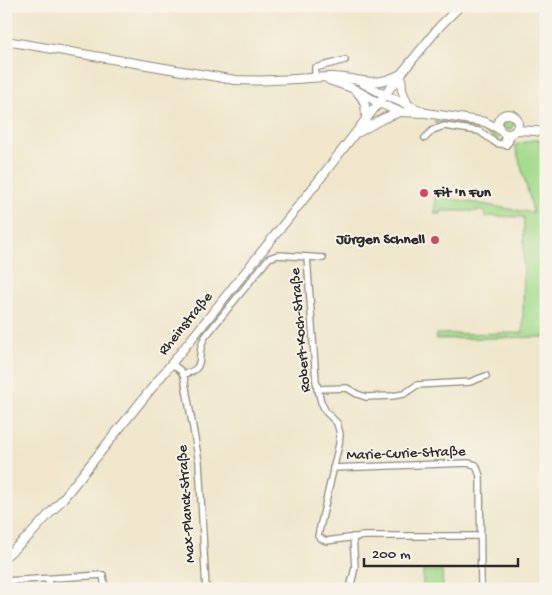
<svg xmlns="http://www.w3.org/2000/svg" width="552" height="595" font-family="'Gochi Hand',sans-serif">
  <rect width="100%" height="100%" fill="#f7f3e8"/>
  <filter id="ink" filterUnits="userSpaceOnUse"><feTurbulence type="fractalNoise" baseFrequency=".02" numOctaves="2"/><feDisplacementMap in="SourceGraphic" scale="10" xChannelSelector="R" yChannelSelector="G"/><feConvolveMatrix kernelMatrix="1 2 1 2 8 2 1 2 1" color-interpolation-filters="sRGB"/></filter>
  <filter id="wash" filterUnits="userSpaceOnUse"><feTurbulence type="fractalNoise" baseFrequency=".0096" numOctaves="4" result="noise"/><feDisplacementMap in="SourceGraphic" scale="20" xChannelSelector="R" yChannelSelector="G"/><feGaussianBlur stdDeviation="1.12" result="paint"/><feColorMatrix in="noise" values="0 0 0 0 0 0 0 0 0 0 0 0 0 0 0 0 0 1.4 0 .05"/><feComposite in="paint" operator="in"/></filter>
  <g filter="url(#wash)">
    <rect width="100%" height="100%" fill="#efe6cb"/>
    <!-- green -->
    <g fill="#a5dc8e" stroke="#68845c">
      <circle cx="508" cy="124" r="5.5"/>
      <path d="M435 120 489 129 499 139 496 140 481 130 440 122 435 124Z"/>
      <path d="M536 139 546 143V337L436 339V334L523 333 524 217 485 216V211H441V214H435V196L533 213 531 203 515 145Z"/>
      <path d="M423 571H442L443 589H423Z"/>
    </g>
  </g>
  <g filter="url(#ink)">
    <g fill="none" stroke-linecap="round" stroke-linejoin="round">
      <!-- street casing -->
      <g stroke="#8d887b" stroke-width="8">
        <g id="street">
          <path d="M315 78V68L345 60"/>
          <path d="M505 133 504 139 506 145"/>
          <path d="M425 138 433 130 444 126 479 131 496 143 506 145"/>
          <path d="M506 145 509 142 512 133"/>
          <path d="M307 257 316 381 321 402 326 412 337 423 340 434 339 444 318 536 320 538 326 541 364 536H480"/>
          <path d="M172 364 181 371 184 377 199 462 206 589"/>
          <path d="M183 374C209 369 194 355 205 337L269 258 278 255 323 258"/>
          <path d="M317 389 347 388 357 394 366 397 392 396 404 394 417 385 470 382 486 376"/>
          <path d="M333 468 468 463 476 465 480 476 481 589"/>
          <path d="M48 579 49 589"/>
          <path d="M6 581 103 575 105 589"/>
          <path d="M350 589 355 567 353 537"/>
        </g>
      </g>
      <!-- secondary casing -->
      <g stroke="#8d887b" stroke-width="10">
        <g id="secondary">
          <path d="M6 41 235 80C267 82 299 78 331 77 359 77 370 89 399 75"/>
          <path d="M401 74 402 90 408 105"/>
          <path d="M329 80 352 88 379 103 400 112 426 113 485 122 499 129"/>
          <path d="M364 84 385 95 422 111"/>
          <path d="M358 93C366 101 366 109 366 120"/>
          <circle cx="508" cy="124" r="10"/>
          <path d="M516 130 536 131 546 133"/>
          <path d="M359 132 384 118 400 112"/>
          <path d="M6 556 30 535 61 501 312 189 401 74 440 26 460 6"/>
        </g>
      </g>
      <!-- street -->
      <use href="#street" stroke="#fff" stroke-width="5.5"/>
      <!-- secondary -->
      <use href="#secondary" stroke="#fff" stroke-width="8"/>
    </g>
  </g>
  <!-- markers -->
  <g fill="#d1495b" stroke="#f7f3e8" stroke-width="2">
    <circle cx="424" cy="193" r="5"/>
    <circle cx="435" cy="240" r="5"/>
  </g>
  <g text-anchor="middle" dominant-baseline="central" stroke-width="4" stroke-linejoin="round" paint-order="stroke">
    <!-- poi labels -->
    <g font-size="15" font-weight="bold" fill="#2b2b2b" stroke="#f7f3e8" text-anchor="start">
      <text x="434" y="193">Fit 'n Fun</text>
      <text x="425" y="240" text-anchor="end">Jürgen Schnell</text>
    </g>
    <!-- street labels -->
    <g font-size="15" fill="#2b2b2b" stroke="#f7f3e8">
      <text transform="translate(186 324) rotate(-51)">Rheinstraße</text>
      <text transform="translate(301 330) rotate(-95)">Robert-Koch-Straße</text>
      <text transform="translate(406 454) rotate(-2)">Marie-Curie-Straße</text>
      <text transform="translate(187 504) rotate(-94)">Max-Planck-Straße</text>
    </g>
  </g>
  <!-- margin -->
  <rect width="552" height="595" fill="none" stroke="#f7f3e8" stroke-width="25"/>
  <!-- scale -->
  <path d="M364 558v8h154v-8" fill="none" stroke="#2b2b2b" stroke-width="2.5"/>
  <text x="372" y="558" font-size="15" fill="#2b2b2b" stroke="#f7f3e8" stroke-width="4" paint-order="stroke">200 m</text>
</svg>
